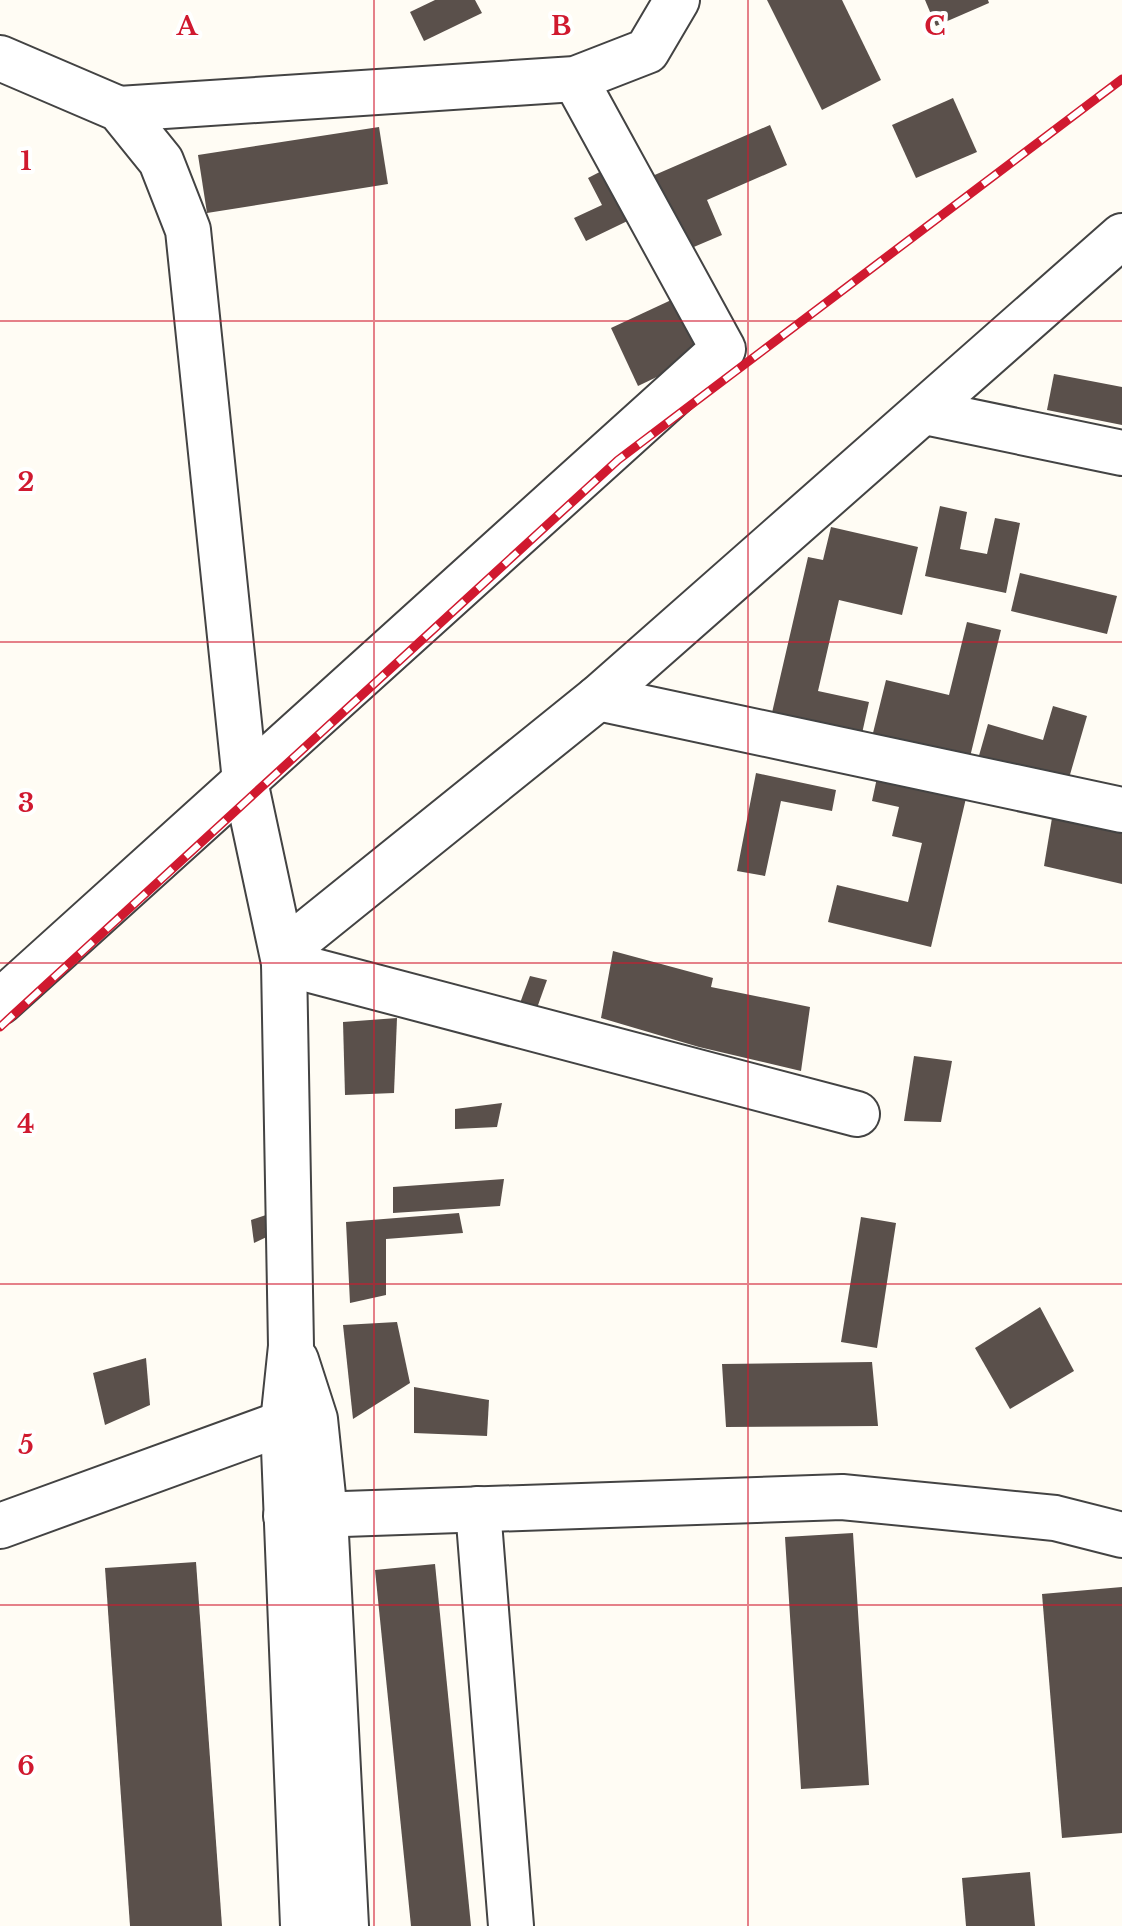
<svg xmlns="http://www.w3.org/2000/svg" width="1122" height="1926" font-family="'Libre Baskerville',serif">
  <rect width="100%" height="100%" fill="#fffcf4"/>
  <!-- building -->
  <g fill="#5a504b">
    <path d="M435 0H475L482 13 424 41 410 12Z"/>
    <path d="M767 0H842L881 80 822 110Z"/>
    <path d="M925 0H988L989 3 936 26Z"/>
    <path d="M953 98 977 152 916 178 892 125Z"/>
    <path d="M770 125 787 165 707 200 722 235 682 252 650 177Z"/>
    <path d="M379 127 388 184 207 213 198 155Z"/>
    <path d="M617 163 642 214 586 241 574 218 602 205 588 178Z"/>
    <path d="M682 295 709 352 638 386 611 328Z"/>
    <path d="M1054 374 1122 387V425L1047 410Z"/>
    <path d="M940 506 967 512 960 549 987 554 995 518 1020 523 1006 593 925 576Z"/>
    <path d="M831 527 918 547 902 615 839 600 818 691 869 702 861 738 771 717 808 557 823 560Z"/>
    <path d="M1020 573 1117 596 1107 634 1011 611Z"/>
    <path d="M967 622 1001 630 969 761 872 737 886 680 949 695Z"/>
    <path d="M1053 706 1087 716 1067 785 978 759 988 724 1043 740Z"/>
    <path d="M756 773 836 790 832 811 781 801 765 876 737 871Z"/>
    <path d="M878 773 967 794 931 947 828 922 837 885 908 902 922 843 892 836 899 807 872 801Z"/>
    <path d="M1053 812 1122 828V884L1044 866Z"/>
    <path d="M613 951 713 978 711 987 810 1007 801 1071 699 1047 601 1018Z"/>
    <path d="M530 976 547 980 537 1008 520 1003Z"/>
    <path d="M397 1018 394 1093 345 1095 343 1022Z"/>
    <path d="M914 1056 952 1061 941 1122 904 1121Z"/>
    <path d="M502 1103 497 1127 455 1129V1109Z"/>
    <path d="M504 1179 500 1206 393 1213V1187Z"/>
    <path d="M272 1213 273 1234 254 1243 251 1220Z"/>
    <path d="M459 1213 463 1233 386 1239V1295L350 1303 346 1222Z"/>
    <path d="M861 1217 896 1223 877 1348 841 1342Z"/>
    <path d="M1040 1307 1074 1371 1010 1409 975 1348Z"/>
    <path d="M397 1322 410 1383 353 1419 343 1325Z"/>
    <path d="M146 1358 150 1405 105 1425 93 1373Z"/>
    <path d="M872 1362 878 1426 726 1427 722 1364Z"/>
    <path d="M414 1387 489 1400 487 1436 414 1433Z"/>
    <path d="M853 1533 869 1785 801 1789 785 1537Z"/>
    <path d="M196 1562 222 1926H130L105 1568Z"/>
    <path d="M435 1564 471 1926H411L375 1570Z"/>
    <path d="M1122 1587V1833L1062 1838 1042 1594Z"/>
    <path d="M1030 1872 1035 1926H966L962 1878Z"/>
  </g>
  <g fill="none" stroke-linecap="round" stroke-linejoin="round">
    <!-- minor casing -->
    <g stroke="#434343" stroke-width="48">
      <g id="minor">
        <path d="M0 58 119 109 161 161 188 230 245 781 284 963 857 1114"/>
        <path d="M119 109 575 79 647 51 677 0"/>
        <path d="M925 412 1122 453"/>
        <path d="M598 698 1122 810"/>
        <path d="M0 1002 723 349 575 79"/>
        <path d="M296 1360 315 1419 325 1515 346 1926"/>
        <path d="M478 1509 511 1926"/>
        <path d="M286 1516 842 1497 1055 1518 1122 1535"/>
        <path d="M0 1526 283 1423 308 1420"/>
        <path d="M303 1926 283 1423 291 1346 284 963 294 943 598 698 1122 236"/>
      </g>
    </g>
    <!-- minor -->
    <use href="#minor" stroke="#fff" stroke-width="44"/>
    <!-- rail casing -->
    <g stroke="#d0192f" stroke-width="9">
      <path id="rail" d="M0 1027 618 460 1122 79"/>
    </g>
    <!-- rail -->
    <use href="#rail" stroke="#fff" stroke-width="6" stroke-dasharray="18" stroke-linecap="butt"/>
  </g>
  <!-- grid -->
  <path fill="none" stroke="#d0192f" stroke-width="2" stroke-opacity="0.55" d="M374 0V1926M748 0V1926M0 321H1122M0 642H1122M0 963H1122M0 1284H1122M0 1605H1122"/>
  <g font-size="26" text-anchor="middle" font-weight="bold" fill="#d0192f" stroke="#fff" stroke-width="8" stroke-linejoin="round" paint-order="stroke">
    <text x="187" y="35">A</text>
    <text x="561" y="35">B</text>
    <text x="935" y="35">C</text>
    <text x="26" y="170">1</text>
    <text x="26" y="491">2</text>
    <text x="26" y="812">3</text>
    <text x="26" y="1133">4</text>
    <text x="26" y="1454">5</text>
    <text x="26" y="1775">6</text>
  </g>
</svg>
